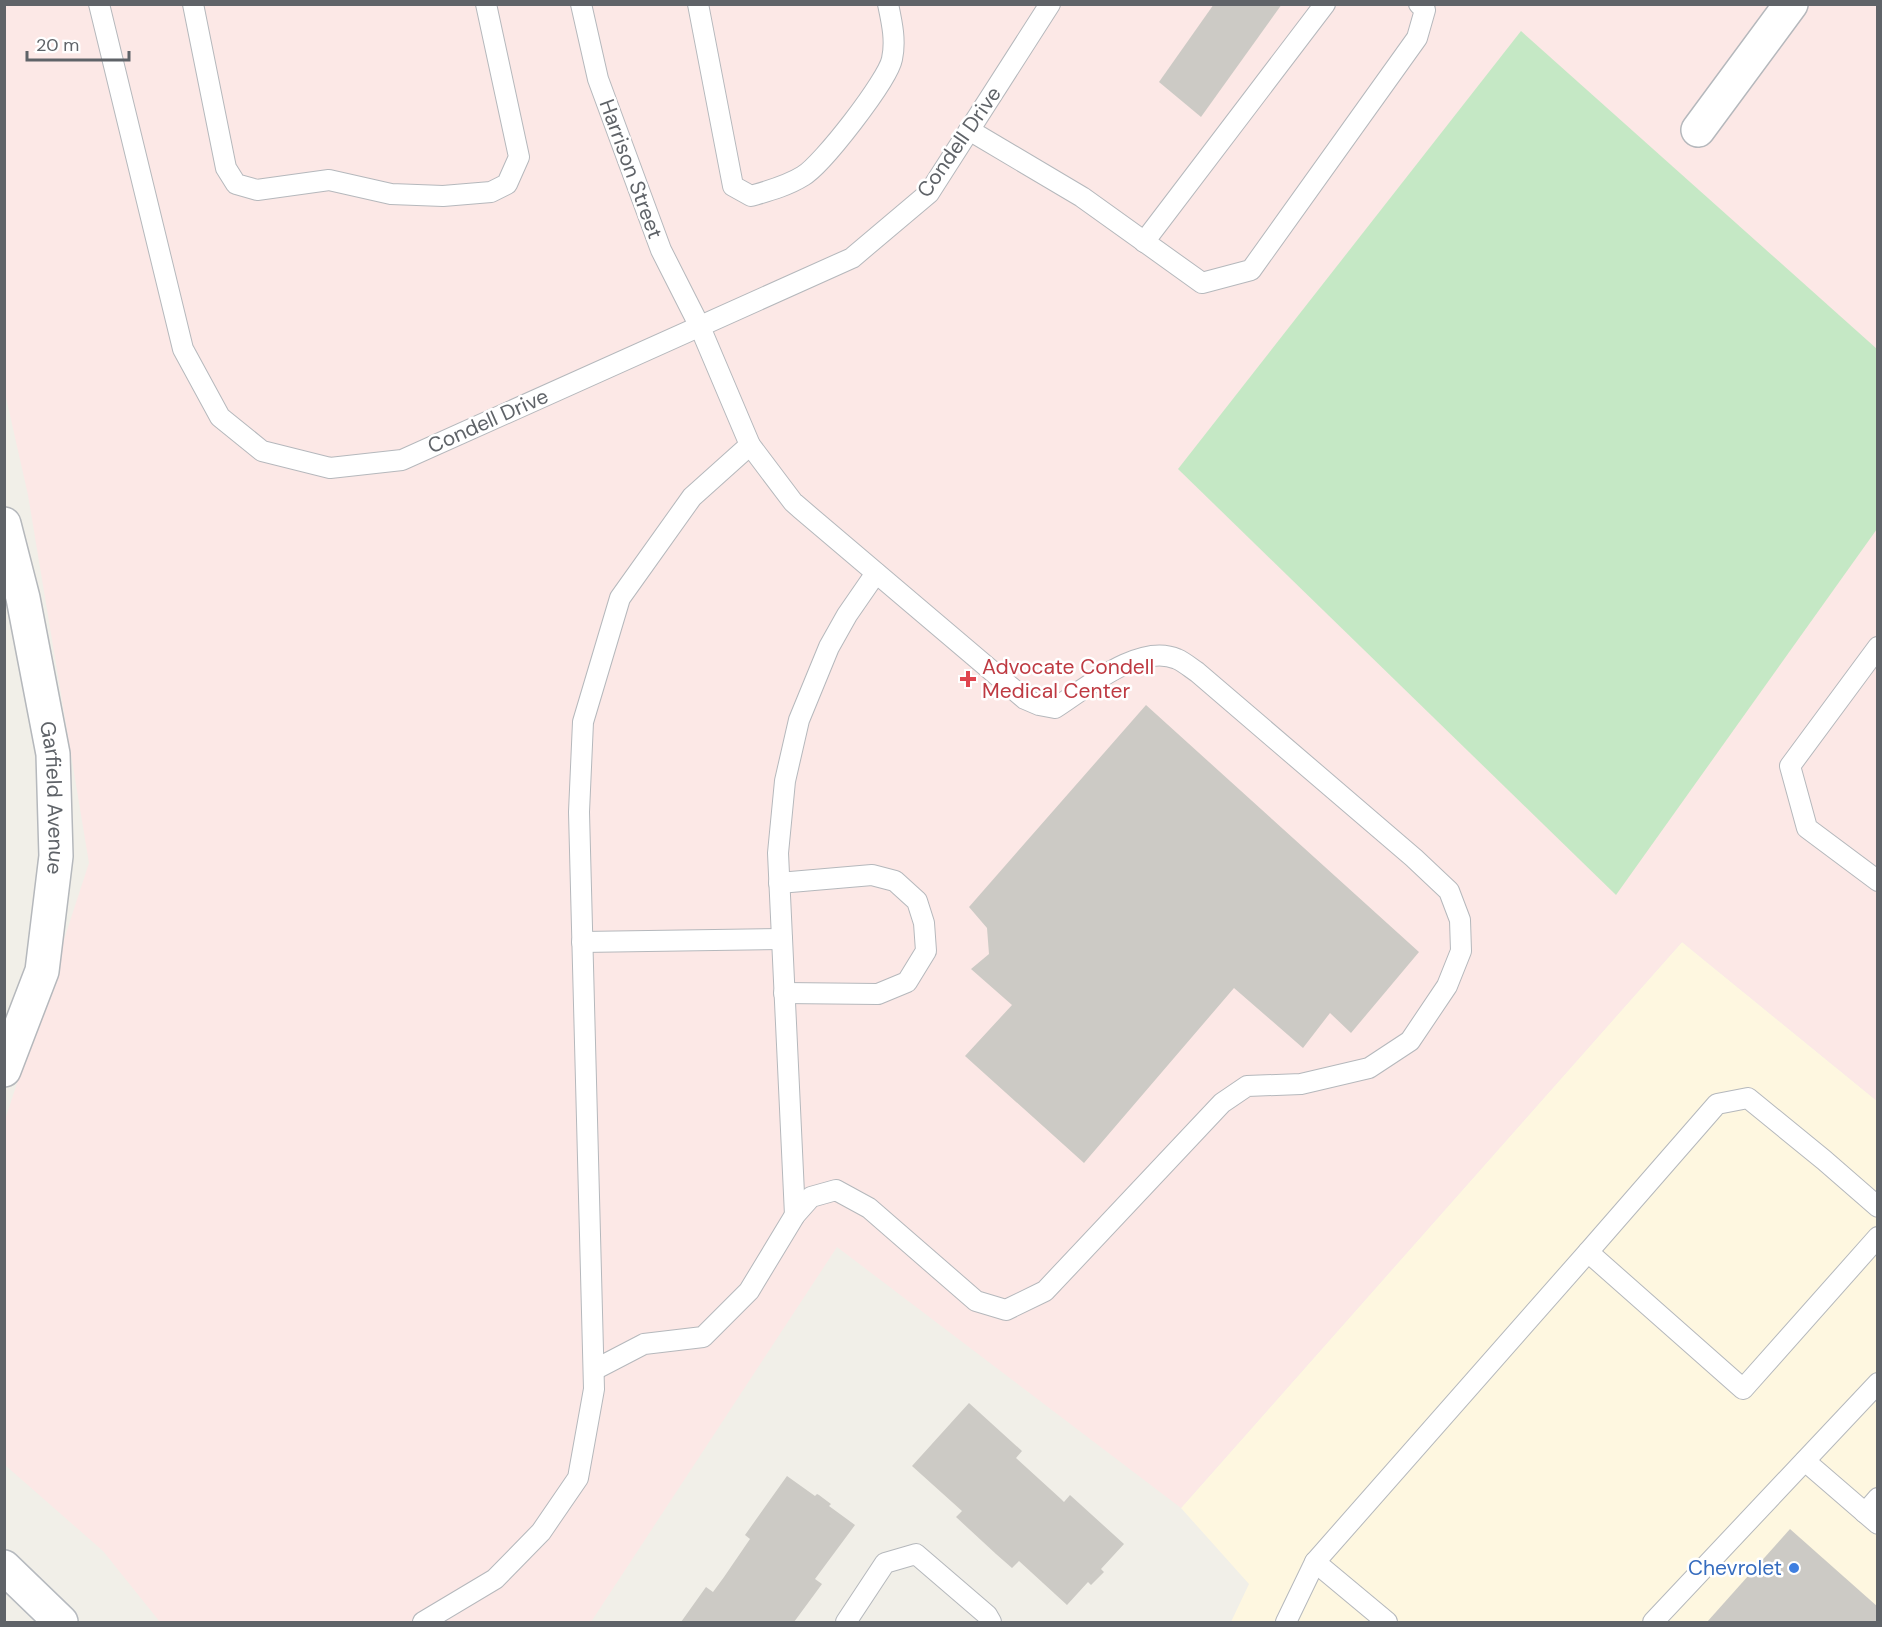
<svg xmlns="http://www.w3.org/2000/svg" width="1882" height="1627" font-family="'DM Sans',sans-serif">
  <rect width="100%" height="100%" fill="#f1efe8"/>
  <!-- commercial -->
  <path fill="#fef7e0" d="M1682 942 1877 1101V1622H1231L1249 1584 1181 1508Z"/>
  <!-- medical -->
  <path fill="#fce8e6" d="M5 5H1877V1101L1682 942 1181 1508 837 1247 591 1622H160L103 1551 5 1465V1120L89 863 28 495 5 393Z"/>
  <!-- green -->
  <path fill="#c5e8c5" d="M1521 31 1877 349V529L1616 895 1178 469Z"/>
  <!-- building -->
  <g fill="#cccac5">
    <path d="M1214 4H1282L1201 117 1159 82Z"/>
    <path d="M1146 705 1419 952 1351 1033 1330 1013 1303 1048 1234 988 1084 1163 965 1056 1012 1005 971 969 989 954 987 928 969 907Z"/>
    <path d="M969 1403 1022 1451 1016 1458 1061 1499 1064 1502 1070 1495 1124 1544 1101 1569 1104 1572 1091 1585 1088 1582 1067 1605 1019 1561 1012 1568 996 1554 956 1517 962 1511 912 1466Z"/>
    <path d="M787 1476 815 1496 817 1494 819 1495 831 1504 829 1506 855 1525 815 1579 822 1584 794 1622H681L706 1587 713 1592 724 1577 750 1539 745 1535Z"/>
    <path d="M1790 1529 1878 1607V1622H1707Z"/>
  </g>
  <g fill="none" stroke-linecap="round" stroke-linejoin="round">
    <!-- lane casing -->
    <g stroke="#b5b8bc" stroke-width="22">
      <g id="lane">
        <path d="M99 4 183 349 220 417 262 451 330 468 402 460 852 258 929 193 1050 4"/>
        <path d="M193 4 226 168 236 184 257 190 329 180 391 194 443 196 491 192 507 184 519 157 486 4"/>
        <path d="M698 4 733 186 751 196C768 191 787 186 803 176 822 165 888 80 892 59 896 41 892 23 888 4"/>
        <path d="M969 130 1082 197 1202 283 1251 270 1417 38 1425 10 1419 4"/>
        <path d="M1144 242 1325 4"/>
        <path d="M1878 647 1790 766 1807 828 1878 881"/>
        <path d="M779 883 872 875 895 881 917 901 924 923 926 951 907 982 878 994 784 993"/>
        <path d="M582 942 782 939"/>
        <path d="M795 1215 778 853 785 781 799 720 829 647 847 615 876 573"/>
        <path d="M1588 1252 1743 1389 1878 1237"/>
        <path d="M594 1370 644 1344 703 1337 749 1291 795 1215 811 1197 836 1190 869 1208 976 1301 1006 1310 1045 1291 1222 1103 1247 1086 1301 1084 1369 1068 1410 1041 1447 986 1461 951 1460 920 1449 891 1414 858 1197 672C1191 668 1184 662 1177 659 1140 642 1085 689 1055 708L1039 705 1025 699 801 509 793 502 750 445"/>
        <path d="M1805 1461 1878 1524"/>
        <path d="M1865 1513 1878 1498"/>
        <path d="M1315 1562 1387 1622"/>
        <path d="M423 1622 495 1579 541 1532 578 1478 594 1389 579 812 583 722 620 598 692 497 750 445 700 327 661 250 598 79 581 4"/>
        <path d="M846 1622 885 1563 916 1554 987 1615 991 1622"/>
        <path d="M1286 1622 1315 1562 1588 1252 1717 1104 1748 1098 1824 1160 1878 1207"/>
        <path d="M1653 1622 1878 1383"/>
      </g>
    </g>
    <!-- street casing -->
    <g stroke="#b5b8bc" stroke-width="36">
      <g id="street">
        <path d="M1698 130 1791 4"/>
        <path id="s1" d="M4 524 23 598 53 754 56 856 42 971 4 1070"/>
      </g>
    </g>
    <!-- secondary casing -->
    <g stroke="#b6babf" stroke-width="36">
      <path id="secondary" d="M4 1567 61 1622"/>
    </g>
    <!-- lane -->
    <use href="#lane" stroke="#fff" stroke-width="20"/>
    <!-- street -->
    <use href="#street" stroke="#fff" stroke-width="33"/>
    <!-- secondary -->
    <use href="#secondary" stroke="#fff" stroke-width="33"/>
  </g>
  <!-- markers -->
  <path fill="#e0444e" stroke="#fff" stroke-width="2" d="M965 670h6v6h6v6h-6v6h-6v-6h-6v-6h6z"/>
  <circle fill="#3f7fe0" stroke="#fff" stroke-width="2" cx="1794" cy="1568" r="6"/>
  <g text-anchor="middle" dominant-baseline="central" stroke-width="5" stroke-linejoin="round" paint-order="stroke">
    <!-- street labels -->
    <g font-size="21" fill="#5f6368" stroke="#fff">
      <text transform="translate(959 142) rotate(-55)">Condell Drive</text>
      <text transform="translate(631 169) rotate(70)">Harrison Street</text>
      <text transform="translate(488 421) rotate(-24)">Condell Drive</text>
      <text stroke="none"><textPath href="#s1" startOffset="279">Garfield Avenue</textPath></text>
    </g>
    <!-- health labels -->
    <g font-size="21" fill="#be3a42" stroke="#fff" text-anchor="start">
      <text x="982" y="667">Advocate Condell<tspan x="982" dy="24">Medical Center</tspan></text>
    </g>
    <!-- shop labels -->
    <g font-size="21" fill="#366cbe" stroke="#fff" text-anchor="end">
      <text x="1782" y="1568">Chevrolet</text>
    </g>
  </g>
  <!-- border -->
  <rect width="1882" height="1627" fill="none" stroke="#5f6368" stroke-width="12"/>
  <!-- scale -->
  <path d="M27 51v9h102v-9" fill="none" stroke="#5f6368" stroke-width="3"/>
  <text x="36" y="51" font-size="18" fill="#5f6368" stroke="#ffffff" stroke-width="4.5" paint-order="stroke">20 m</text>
</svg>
